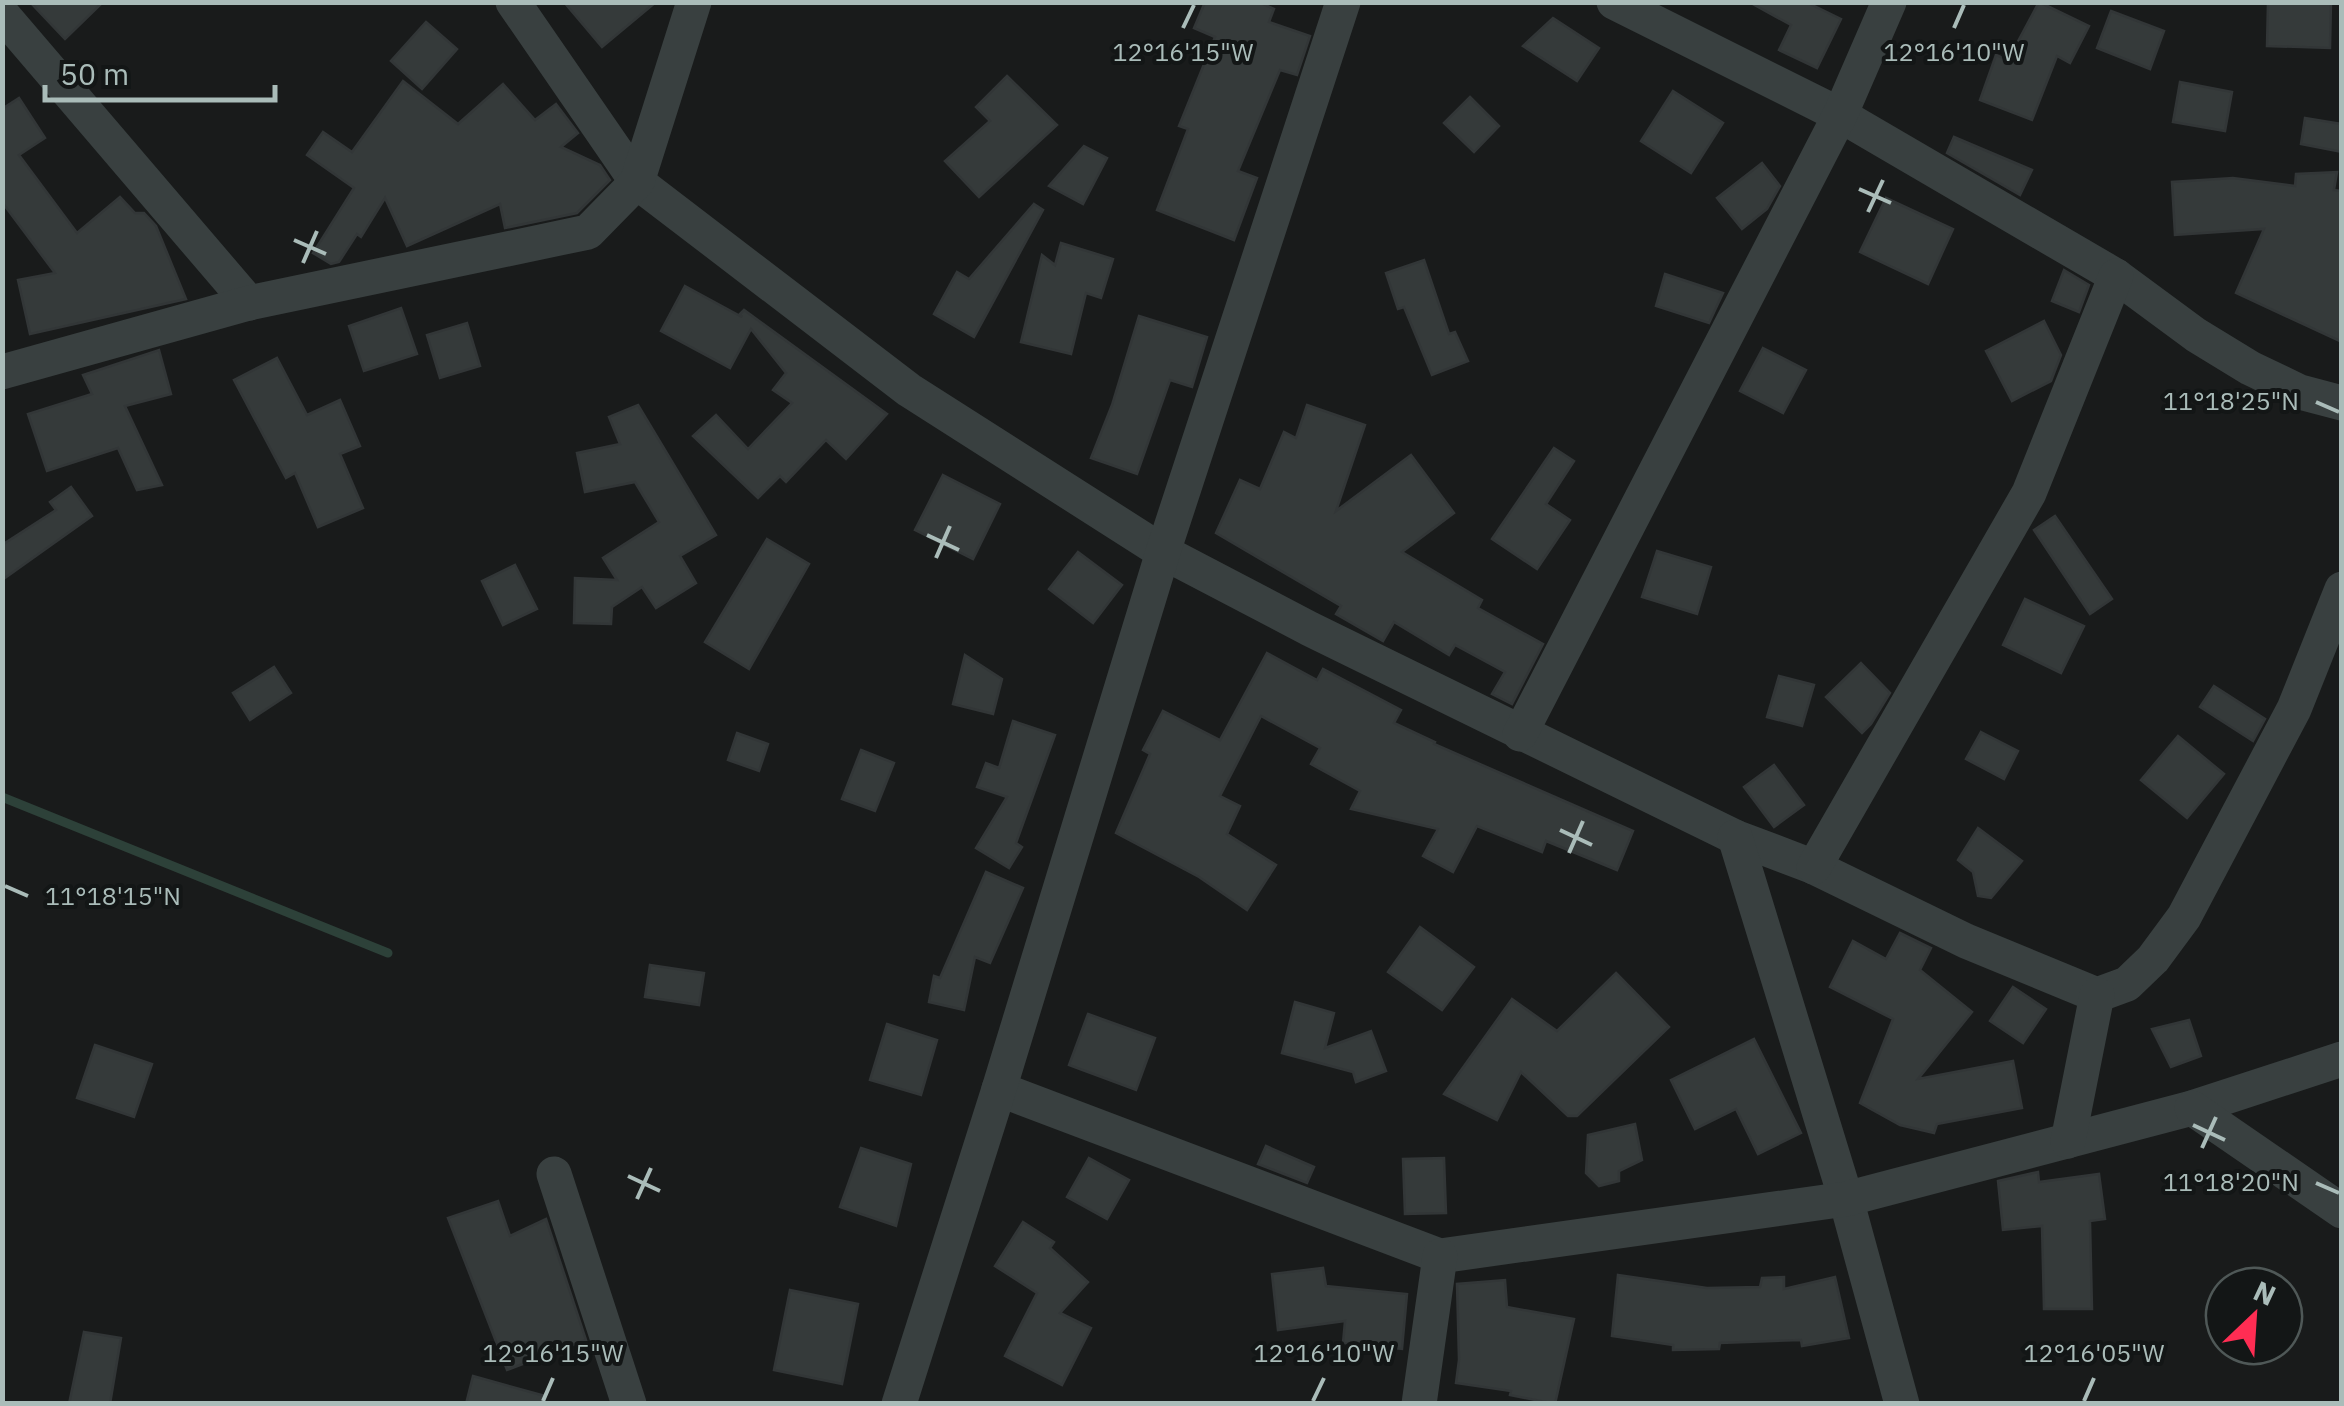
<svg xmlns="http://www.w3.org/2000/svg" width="2344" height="1406" font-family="'IBM Plex Sans',sans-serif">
  <rect width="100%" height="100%" fill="#191b1b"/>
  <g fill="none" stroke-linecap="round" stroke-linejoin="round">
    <!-- stream -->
    <path stroke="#2d4139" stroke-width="9" d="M2 797 388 953"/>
  </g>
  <!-- building -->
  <g fill="#353a3a" stroke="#323637" stroke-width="2.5">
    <path d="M30 2H103L65 39Z"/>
    <path d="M564 2H656L602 47Z"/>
    <path d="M1205 2H1259L1274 9 1269 22 1310 36 1297 75 1280 70 1238 171 1257 178 1234 240 1157 210 1188 129 1179 126 1215 37 1194 28Z"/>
    <path d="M1749 2H1806L1841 19 1817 68 1779 50 1791 25Z"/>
    <path d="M2039 2 2089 26 2070 63 2057 56 2032 120 1980 100 1996 55 2008 60Z"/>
    <path d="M2268 2H2331L2330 48 2267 46Z"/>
    <path d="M2111 11 2164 31 2150 69 2097 48Z"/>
    <path d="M1553 18 1599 48 1577 81 1523 46Z"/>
    <path d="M426 22 457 49 422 89 391 61Z"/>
    <path d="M1007 76 1057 125 979 197 945 161 990 121 976 107Z"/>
    <path d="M403 81 458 124 503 84 535 120 556 104 578 133 561 147 600 165 610 180 577 213 505 228 500 204 407 246 385 198 361 237 357 234 339 262 331 264 313 253 354 188 307 155 323 132 352 152Z"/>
    <path d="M2180 82 2232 92 2225 131 2173 122Z"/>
    <path d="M1673 91 1723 123 1691 173 1641 141Z"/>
    <path d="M1470 97 1499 126 1474 152 1444 123Z"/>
    <path d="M19 98 45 138 19 155 77 233 120 197 135 213H144L156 226 186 299 30 334 18 280 55 273 2 202V109Z"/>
    <path d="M2305 118 2342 124V152L2301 144Z"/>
    <path d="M1954 137 2032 170 2020 195 1947 153Z"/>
    <path d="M1084 146 1107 158 1083 204 1049 186Z"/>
    <path d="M1762 163 1780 186 1767 209 1742 229 1717 198Z"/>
    <path d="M2337 172 2334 190 2342 191V342L2236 293 2264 229 2175 235 2172 182 2233 178 2295 186 2296 174Z"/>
    <path d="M1886 198 1953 229 1928 284 1860 252Z"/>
    <path d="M1034 204 1043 210 974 337 934 314 957 272 969 279Z"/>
    <path d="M1061 243 1113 259 1101 298 1086 293 1071 354 1021 342 1042 255 1055 265Z"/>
    <path d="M1424 260 1449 334 1455 332 1468 361 1432 375 1404 307 1398 309 1386 273Z"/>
    <path d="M2064 270 2089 285 2079 312 2052 301Z"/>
    <path d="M1665 274 1723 293 1709 323 1656 306Z"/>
    <path d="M685 286 742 317 740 314 744 310 887 414 846 459 826 440 786 482 780 476 758 498 693 436 716 415 748 449 792 403 773 390 786 373 751 329 730 368 661 331Z"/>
    <path d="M401 308 417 354 364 371 349 326Z"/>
    <path d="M1139 316 1207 337 1192 387 1170 380 1137 474 1091 458 1112 405Z"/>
    <path d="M2044 321 2061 355 2051 381 2012 401 1986 351Z"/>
    <path d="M467 323 480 366 440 378 427 335Z"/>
    <path d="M1763 348 1806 370 1783 413 1740 391Z"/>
    <path d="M159 350 171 394 125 406 162 485 137 490 118 448 47 471 28 414 92 394 83 375Z"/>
    <path d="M277 358 307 415 340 400 360 446 340 454 363 508 318 527 295 473 286 478 234 380Z"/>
    <path d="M638 405 716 535 680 556 696 583 656 608 642 587 612 607 611 624 574 623 575 578 617 580 603 558 659 522 635 482 585 492 577 453 620 444 609 417Z"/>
    <path d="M1307 405 1365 425 1336 511 1411 455 1454 513 1402 552 1482 600 1478 608 1543 644 1512 704 1492 694 1505 672 1455 645 1449 655 1394 622 1383 641 1336 614 1341 606 1216 533 1240 480 1260 489 1284 432 1296 438Z"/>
    <path d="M1554 448 1574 461 1546 504 1570 520 1537 569 1492 539Z"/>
    <path d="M943 475 1000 504 973 559 915 530Z"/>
    <path d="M71 487 92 516 2 580V545L56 510 50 502Z"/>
    <path d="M2055 516 2112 599 2090 614 2034 530Z"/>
    <path d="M767 539 809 564 749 669 705 642Z"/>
    <path d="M1657 551 1711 567 1697 614 1642 597Z"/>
    <path d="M1078 552 1122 585 1093 623 1049 589Z"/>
    <path d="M515 565 537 609 503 625 482 581Z"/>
    <path d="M2025 599 2084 626 2061 673 2003 645Z"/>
    <path d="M1267 653 1317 680 1323 669 1401 710 1394 723 1435 742 1434 744 1633 831 1617 870 1546 841 1542 852 1477 826 1453 872 1423 856 1438 829 1351 809 1360 791 1311 764 1320 748 1261 716 1220 796 1240 806 1227 834 1276 865 1247 910 1199 877 1116 833 1150 754 1143 750 1163 711 1220 740Z"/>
    <path d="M965 655 1002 679 993 714 953 704Z"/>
    <path d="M1861 663 1890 693 1871 724 1862 733 1826 697Z"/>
    <path d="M274 667 291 693 250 720 233 693Z"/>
    <path d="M1779 676 1814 685 1802 726 1767 717Z"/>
    <path d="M2214 686 2265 719 2253 741 2200 707Z"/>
    <path d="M1013 721 1055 735 1016 843 1022 847 1009 868 976 848 1007 797 977 787 986 763 999 768Z"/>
    <path d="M1981 732 2018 751 2004 779 1966 759Z"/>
    <path d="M737 733 768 744 759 771 728 760Z"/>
    <path d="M2178 736 2224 774 2187 818 2141 780Z"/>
    <path d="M861 750 894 763 875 811 842 799Z"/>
    <path d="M1774 765 1804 805 1774 827 1744 787Z"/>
    <path d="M1978 828 2022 861 1991 898 1978 896 1973 872 1958 860Z"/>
    <path d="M986 872 1023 888 990 963 975 957 964 1010 929 1002 934 976 940 978Z"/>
    <path d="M1420 927 1474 967 1442 1010 1388 972Z"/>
    <path d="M1900 933 1931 948 1920 970 1972 1012 1918 1079 2013 1061 2022 1108 1937 1124 1934 1133 1900 1125 1860 1103 1893 1019 1830 987 1853 941 1886 959Z"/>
    <path d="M650 965 704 973 699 1005 645 997Z"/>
    <path d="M1616 973 1669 1027 1577 1116H1568L1521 1072 1497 1120 1444 1094 1512 999 1557 1031Z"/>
    <path d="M2013 987 2046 1009 2023 1043 1990 1021Z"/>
    <path d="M1295 1002 1334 1013 1325 1048 1371 1031 1386 1071 1356 1082 1353 1072 1282 1053Z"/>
    <path d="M1088 1014 1155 1038 1136 1090 1069 1065Z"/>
    <path d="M2189 1020 2201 1056 2171 1067 2152 1029Z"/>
    <path d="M887 1024 937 1040 921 1095 870 1080Z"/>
    <path d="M1754 1039 1801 1133 1758 1154 1736 1109 1695 1129 1671 1080Z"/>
    <path d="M95 1045 152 1064 134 1117 77 1098Z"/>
    <path d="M1635 1124 1642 1160 1619 1171V1181L1599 1186 1586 1173 1588 1135Z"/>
    <path d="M1266 1146 1314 1167 1307 1183 1258 1164Z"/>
    <path d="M861 1148 911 1164 896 1226 840 1207Z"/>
    <path d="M1089 1158 1129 1180 1107 1219 1067 1197Z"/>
    <path d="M1444 1158 1446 1213 1405 1214 1403 1159Z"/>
    <path d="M2038 1172 2039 1182 2099 1174 2105 1219 2090 1221 2092 1309H2044L2042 1226 2003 1230 1998 1181Z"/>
    <path d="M498 1201 510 1236 546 1219 586 1340 507 1370 448 1218Z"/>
    <path d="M1023 1222 1054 1242 1050 1248 1088 1282 1060 1313 1091 1328 1062 1385 1005 1356 1037 1293 995 1266Z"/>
    <path d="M1323 1268 1326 1286 1407 1294 1402 1349 1343 1343 1345 1321 1278 1330 1272 1274Z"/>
    <path d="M1618 1275 1707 1288 1760 1287 1762 1278 1784 1277V1289L1835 1277 1849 1338 1802 1346 1801 1340 1720 1343 1719 1349 1673 1350V1345L1612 1336Z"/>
    <path d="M1505 1280 1507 1307 1574 1319 1555 1404 1510 1395 1511 1391 1456 1383 1459 1360 1457 1284Z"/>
    <path d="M790 1290 858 1304 842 1384 774 1370Z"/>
    <path d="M84 1332 121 1338 110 1404H69Z"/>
    <path d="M473 1376 545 1396 544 1404H466Z"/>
  </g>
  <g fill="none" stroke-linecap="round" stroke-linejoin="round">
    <!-- minor -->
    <g stroke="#394040" stroke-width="35">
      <path d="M513 2 637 182 909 390 1163 552 1310 629 1735 837 1814 867 1966 941 2097 995 2127 984 2153 959 2184 917 2294 709 2342 589"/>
      <path d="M1614 2 1840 115 2116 276 2196 335 2250 368 2300 392 2342 403"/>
      <path d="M2 14 249 303"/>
      <path d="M2 372 249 303 588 232 637 182 694 2"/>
      <path d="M1520 734 1840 115 1889 2"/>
      <path d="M1735 837 1846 1199 1902 1404"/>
      <path d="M1814 867 2029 493 2116 276"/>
      <path d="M999 1089 1440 1256 1846 1199 2192 1108 2342 1059"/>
      <path d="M2192 1108 2342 1211"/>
      <path d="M2068 1141 2097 995"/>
      <path d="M554 1174 629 1404"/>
      <path d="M899 1404 999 1089 1163 552 1343 2"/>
      <path d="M1419 1404 1440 1256"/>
    </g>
  </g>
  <!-- ticks -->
  <path fill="none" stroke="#aabcb9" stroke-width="4" d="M1183 28 1194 5M1954 28 1964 5M1859 189 1891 203M1868 212 1883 180M294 240 326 254M303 263 317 231M2316 402 2339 412M927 535 959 550M936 558 950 526M1560 830 1592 845M1569 853 1583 821M5 886 28 896M2193 1125 2225 1140M2202 1148 2216 1117M628 1176 660 1191M2316 1183 2339 1193M637 1199 651 1168M543 1401 553 1378M1313 1401 1324 1378M2084 1401 2094 1378"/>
  <g font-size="25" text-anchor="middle" fill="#aabcb9" stroke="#131616" stroke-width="8" stroke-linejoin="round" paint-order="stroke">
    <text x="1183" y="61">12°16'15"W</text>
    <text x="1954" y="61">12°16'10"W</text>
    <text x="2231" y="410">11°18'25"N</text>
    <text x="113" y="905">11°18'15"N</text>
    <text x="2231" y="1191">11°18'20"N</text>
    <text x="553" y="1362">12°16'15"W</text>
    <text x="1324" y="1362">12°16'10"W</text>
    <text x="2094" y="1362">12°16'05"W</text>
  </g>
  <!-- border -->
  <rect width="2344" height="1406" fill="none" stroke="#aabcb9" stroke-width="10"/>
  <!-- north arrow -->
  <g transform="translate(2254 1316) rotate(25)"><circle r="48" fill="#131616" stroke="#4f5857" stroke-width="2.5"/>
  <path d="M0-8L18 38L0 25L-18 38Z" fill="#ff2d53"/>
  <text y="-15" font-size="28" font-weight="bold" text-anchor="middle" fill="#aabcb9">N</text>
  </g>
  <!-- scale -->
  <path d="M45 85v15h230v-15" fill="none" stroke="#aabcb9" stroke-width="5"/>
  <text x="60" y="85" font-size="30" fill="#aabcb9" stroke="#131616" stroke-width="8" paint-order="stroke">50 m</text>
</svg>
